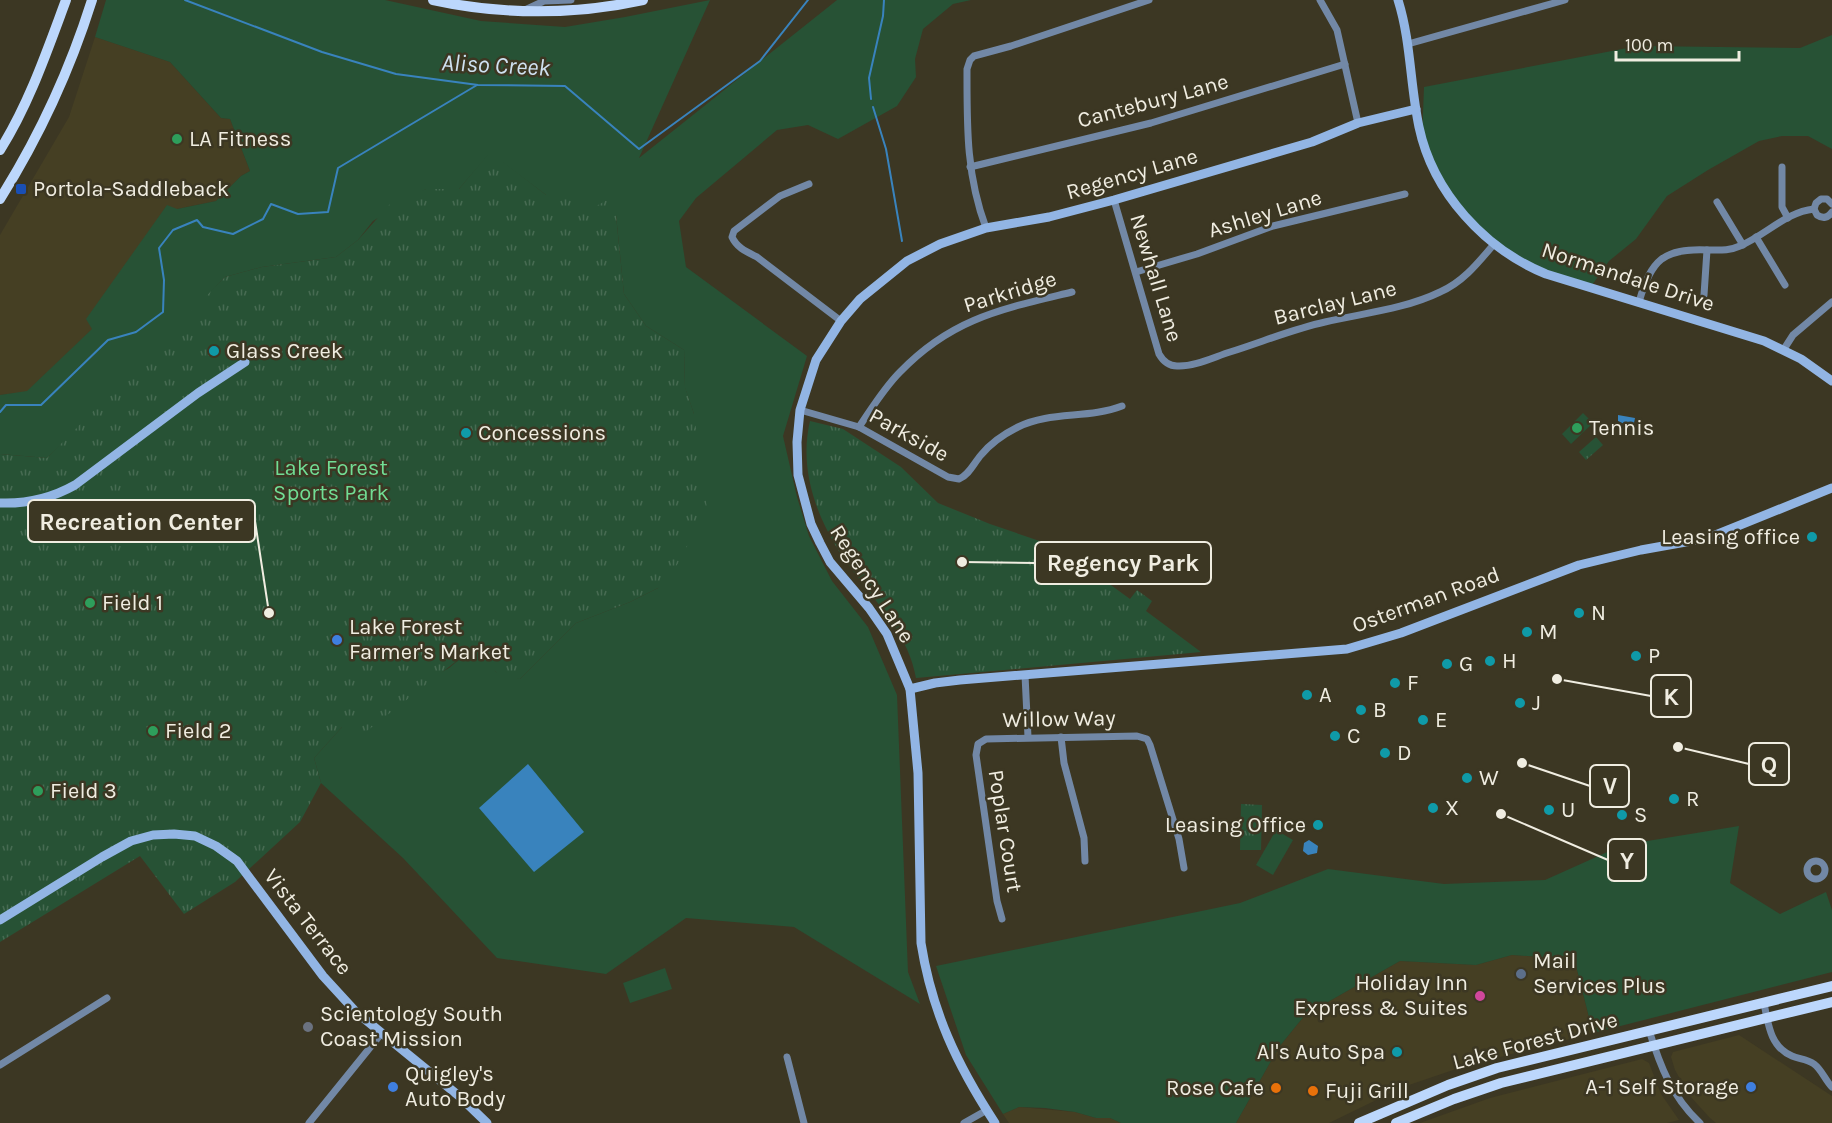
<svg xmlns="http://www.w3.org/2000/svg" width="1832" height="1123" font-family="Karla,sans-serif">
  <defs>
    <pattern id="park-tufts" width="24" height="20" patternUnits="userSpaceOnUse" patternTransform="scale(1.5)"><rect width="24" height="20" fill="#275235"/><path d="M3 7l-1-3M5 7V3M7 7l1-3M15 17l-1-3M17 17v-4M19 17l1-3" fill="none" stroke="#476b52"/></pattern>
  </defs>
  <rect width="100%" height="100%" fill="#3c3723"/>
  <!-- built -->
  <g fill="#453f23">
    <path d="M95 37 170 62 221 118 230 119 250 171 241 176 216 201 177 209 93 329 27 392 0 395V235L69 117Z"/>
    <path d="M1573 954 1593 1033 1465 1066 1403 1087 1329 1123H1236L1279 1047 1305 1015 1400 961 1476 965 1512 955 1555 958Z"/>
    <path d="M1739 1035 1832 1096V1123H1716L1710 1118 1689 1095 1675 1070 1671 1057 1673 1052Z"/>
    <path d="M1642 1059 1649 1063 1661 1094 1679 1120 1667 1123H1420L1490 1098Z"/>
    <path d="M1019 1107 1075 1112 1096 1118H1110L1121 1123H1009L1003 1114Z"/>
  </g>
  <!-- grass -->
  <g fill="#275235">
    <path d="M106 0H385L481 21 565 27 625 17 710 0 639 158 837 0H971L953 4 923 29 915 59 916 77 897 106 838 139 808 125 777 130 696 198 679 221 686 267 807 356 783 436 797 497 809 536 832 581 868 627 897 695 908 972 920 1004 794 927 686 918 606 974 497 958 403 858 321 783 314 758 342 727 449 668 468 652H475L482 657 496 672 520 679 576 623 630 602 658 588 694 414 685 388 684 350 646 326 624 294 616 215 584 213 546 195 490 153 459 189H426L373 221 358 240 336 257 262 267 225 277 135 373 47 458 0 454V395L27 391 92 329 86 319 167 205 177 209 216 201 241 176 250 171 230 119 221 118 170 62 95 37Z"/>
    <path d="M1832 35V149L1808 136H1782L1759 141 1708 170 1667 196 1636 239 1609 261 1590 288 1506 253 1453 201 1422 140 1424 87 1638 46 1800 48Z"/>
    <path d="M1583 413 1593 423 1571 444 1562 434Z"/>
    <path d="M1739 826 1730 883 1780 914 1826 892 1832 910V972L1593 1033 1573 954 1555 958 1512 955 1476 965 1400 961 1305 1015 1279 1047 1236 1123H1121L1110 1118H1096L1075 1112 1045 1108 1019 1107 1003 1114 966 1055 936 966 1240 903 1328 869 1444 884 1545 880 1623 845Z"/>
    <path d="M1276 830 1293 840 1273 875 1256 865Z"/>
    <path d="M665 968 672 989 630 1003 623 983Z"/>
  </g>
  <!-- park -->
  <g fill="url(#park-tufts)">
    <path d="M490 152 546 195 577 192 584 213 614 196 624 294 646 326 684 350 685 387 694 414 707 509 677 565 658 588 630 602 576 623 520 679C512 678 502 678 496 672 485 665 483 652 468 652L363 734 342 727 314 758 321 783 300 822 235 882 184 914 140 856 0 942V454L47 458 225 277 262 267 336 257 358 240 391 203 426 189H459Z"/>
    <path d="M810 421 843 429 901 467 938 503 990 524 1060 548 1130 599 1137 590 1152 601 1146 611 1201 652 916 678C909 637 880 607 856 575 822 532 797 476 810 421Z"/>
    <path d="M1596 437 1603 445 1586 460 1579 452Z"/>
    <path d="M1241 804 1262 805 1261 850H1240Z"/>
  </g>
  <!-- water -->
  <g fill="#3983bd">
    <path d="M1618 415 1635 418 1633 428 1618 421Z"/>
    <path d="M528 764 584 832 534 872 479 808Z"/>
    <path d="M1309 840 1318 846 1317 853 1308 855 1303 851 1304 843Z"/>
  </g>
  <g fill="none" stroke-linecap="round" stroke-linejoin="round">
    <!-- stream -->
    <g stroke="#3983bd" stroke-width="2">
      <path d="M185 0 322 52 396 74 478 85 565 86 639 149 760 61 808 0"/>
      <path d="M871 99 869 78 883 16 884 0"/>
      <path d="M873 107 886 149 902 241"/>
      <path d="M0 412 6 405H41L108 340 136 332 163 312 164 280 159 248 173 230 197 220 203 227 233 234 263 219 271 204 298 214 328 212 338 168 477 85"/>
    </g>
    <!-- street -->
    <g stroke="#7288a6" stroke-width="7">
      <path d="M1320 0 1337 30 1358 123"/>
      <path d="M527 9 544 1 571 0"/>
      <path d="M1408 44 1565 0"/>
      <path d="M970 167 1151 123 1345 64"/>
      <path d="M1782 167V207L1788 218"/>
      <path d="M809 184 780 196 734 231 732 237C737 248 747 252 757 257L841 321"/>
      <path d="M1114 200 1159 354C1163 361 1168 366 1177 366 1194 367 1214 357 1230 352 1262 342 1293 329 1325 322 1364 313 1405 309 1440 292 1463 282 1478 263 1494 244"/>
      <path d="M1717 202 1743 245"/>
      <path d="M1832 204 1827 199H1821L1816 203 1814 209 1817 215C1823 219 1828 218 1832 212"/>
      <path d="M986 228C966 175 967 125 967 69L970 60 974 56 1011 46 1149 0"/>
      <path d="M1756 237 1785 285"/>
      <path d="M1136 272 1197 254 1273 226 1405 194"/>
      <path d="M1704 295 1707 250"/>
      <path d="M1639 302C1651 260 1663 248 1708 250 1719 250 1729 251 1740 246 1766 235 1786 212 1814 209"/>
      <path d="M1784 349 1793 335 1832 302"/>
      <path d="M800 410 859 427 948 477 959 479C969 475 974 463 981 455 990 444 1004 434 1018 427 1050 411 1088 419 1122 406"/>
      <path d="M859 427C872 408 884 388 900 372 952 318 1002 309 1072 292"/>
      <path d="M1025 675 1028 737"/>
      <path d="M1061 737 1064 763 1084 838 1085 861"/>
      <circle cx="1816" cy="870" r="9"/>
      <path d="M1002 919 997 901 976 755 978 744 986 739 1137 736 1147 739 1150 745 1179 839 1184 868"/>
      <path d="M1764 1003C1768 1023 1770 1047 1792 1056 1799 1059 1807 1059 1814 1064 1822 1070 1825 1080 1832 1087"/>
      <path d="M1649 1030C1660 1066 1672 1097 1700 1123"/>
      <path d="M787 1057 804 1123"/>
      <path d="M0 1065 107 998"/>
      <path d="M309 1123 381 1034"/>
      <path d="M964 1123 987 1110"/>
    </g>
    <!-- secondary -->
    <g stroke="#92b5e4" stroke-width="9">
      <path d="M1398 0C1411 41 1410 85 1419 127 1433 193 1485 249 1546 274L1764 341 1801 359 1832 381"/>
      <path d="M0 503C27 504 52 498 75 485L198 393 245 362"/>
      <path d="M910 689 935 683 960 680 1347 649 1401 633 1579 565 1641 550 1708 538 1832 488"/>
      <path d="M0 920 102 857 131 841 153 835 174 834 195 836 216 846 237 861 323 976 356 1012 459 1096 487 1123"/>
      <path d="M995 1123C957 1065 932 1012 921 943L918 773 910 689 887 634 869 608 830 562 820 543 811 524 798 475 797 442 800 410 816 360 841 321 860 299 907 261 940 244 986 228 1049 217 1114 200 1312 142 1358 123 1416 109"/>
    </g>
    <!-- primary -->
    <g stroke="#bcd7fc" stroke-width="10">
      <path d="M433 0C501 15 575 15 643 0"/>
      <path d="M0 150C29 104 47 51 66 0"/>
      <path d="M0 199C39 137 70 70 92 0"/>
      <path d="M1359 1123 1448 1085 1497 1068 1832 986"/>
      <path d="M1396 1123 1454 1099 1501 1083 1832 1002"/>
    </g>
  </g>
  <!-- markers -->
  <g fill="#2e9e5b" stroke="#3c3723" stroke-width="2">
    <circle cx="177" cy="139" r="6"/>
    <circle cx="1577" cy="428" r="6"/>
    <circle cx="90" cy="603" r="6"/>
    <circle cx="153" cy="731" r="6"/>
    <circle cx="38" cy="791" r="6"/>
  </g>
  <rect fill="#1a4fb4" stroke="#3c3723" stroke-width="2" x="15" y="183" width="12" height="12" rx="3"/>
  <g fill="#0f9aa8" stroke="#3c3723" stroke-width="2">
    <circle cx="214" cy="351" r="6"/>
    <circle cx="466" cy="433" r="6"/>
    <circle cx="1812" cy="537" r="6"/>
    <circle cx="1579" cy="613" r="6"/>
    <circle cx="1527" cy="632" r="6"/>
    <circle cx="1636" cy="656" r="6"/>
    <circle cx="1490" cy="661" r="6"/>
    <circle cx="1447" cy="664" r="6"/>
    <circle cx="1395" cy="683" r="6"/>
    <circle cx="1307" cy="695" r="6"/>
    <circle cx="1520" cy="703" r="6"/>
    <circle cx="1361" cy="710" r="6"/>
    <circle cx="1423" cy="720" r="6"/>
    <circle cx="1335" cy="736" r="6"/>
    <circle cx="1385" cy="753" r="6"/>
    <circle cx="1467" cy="778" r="6"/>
    <circle cx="1674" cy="799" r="6"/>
    <circle cx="1433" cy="808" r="6"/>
    <circle cx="1549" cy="810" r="6"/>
    <circle cx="1622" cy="815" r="6"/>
    <circle cx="1318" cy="825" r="6"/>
    <circle cx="1397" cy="1052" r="6"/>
  </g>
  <g fill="#3f7fe0" stroke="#3c3723" stroke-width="2">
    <circle cx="337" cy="640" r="6"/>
    <circle cx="393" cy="1087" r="6"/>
    <circle cx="1751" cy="1087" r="6"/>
  </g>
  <circle fill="#5c6f8a" stroke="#3c3723" stroke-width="2" cx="1521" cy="974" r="6"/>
  <circle fill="#d1479c" stroke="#3c3723" stroke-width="2" cx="1480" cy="996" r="6"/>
  <circle fill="#6b7280" stroke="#3c3723" stroke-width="2" cx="308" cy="1027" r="6"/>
  <g fill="#e8710a" stroke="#3c3723" stroke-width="2">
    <circle cx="1276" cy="1088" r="6"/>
    <circle cx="1313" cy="1091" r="6"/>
  </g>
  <g text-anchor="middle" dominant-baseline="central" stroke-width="5" stroke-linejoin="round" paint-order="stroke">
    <!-- street labels -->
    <g font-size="22" fill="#f0ede1" stroke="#3c3723">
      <text transform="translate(1153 101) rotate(-15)">Cantebury Lane</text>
      <text transform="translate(1132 174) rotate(-16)">Regency Lane</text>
      <text transform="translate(1265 214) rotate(-17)">Ashley Lane</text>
      <text transform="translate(1628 277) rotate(18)">Normandale Drive</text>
      <text transform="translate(1156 278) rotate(73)">Newhall Lane</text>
      <text transform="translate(1010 292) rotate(-17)">Parkridge</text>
      <text transform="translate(1335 303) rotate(-14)">Barclay Lane</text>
      <text transform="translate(909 435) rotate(29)">Parkside</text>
      <text transform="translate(872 584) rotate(57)">Regency Lane</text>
      <text transform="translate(1426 600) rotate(-20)">Osterman Road</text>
      <text transform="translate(1059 719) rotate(-1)">Willow Way</text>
      <text transform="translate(1005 831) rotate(81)">Poplar Court</text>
      <text transform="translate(308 922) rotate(52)">Vista Terrace</text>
      <text transform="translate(1535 1041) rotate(-15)">Lake Forest Drive</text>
    </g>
    <!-- poi labels -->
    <g font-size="22" fill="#f0ede1" stroke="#3c3723" text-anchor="start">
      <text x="189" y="139">LA Fitness</text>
      <text x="33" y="189">Portola-Saddleback</text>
      <text x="226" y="351">Glass Creek</text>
      <text x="1589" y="428">Tennis</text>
      <text x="478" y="433">Concessions</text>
      <text x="1800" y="537" text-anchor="end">Leasing office</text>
      <text x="102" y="603">Field 1</text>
      <text x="1591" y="613">N</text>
      <text x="349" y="627">Lake Forest<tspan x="349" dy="25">Farmer's Market</tspan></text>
      <text x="1539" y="632">M</text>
      <text x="1648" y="656">P</text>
      <text x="1502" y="661">H</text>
      <text x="1459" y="664">G</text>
      <text x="1407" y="683">F</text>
      <text x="1319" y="695">A</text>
      <text x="1532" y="703">J</text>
      <text x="1373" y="710">B</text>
      <text x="1435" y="720">E</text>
      <text x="165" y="731">Field 2</text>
      <text x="1347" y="736">C</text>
      <text x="1397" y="753">D</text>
      <text x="1479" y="778">W</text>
      <text x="50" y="791">Field 3</text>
      <text x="1686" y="799">R</text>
      <text x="1445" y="808">X</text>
      <text x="1561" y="810">U</text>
      <text x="1634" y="815">S</text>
      <text x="1306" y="825" text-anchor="end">Leasing Office</text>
      <text x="1533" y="961">Mail<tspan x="1533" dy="25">Services Plus</tspan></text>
      <text x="1468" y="983" text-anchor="end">Holiday Inn<tspan x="1468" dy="25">Express &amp; Suites</tspan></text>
      <text x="320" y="1014">Scientology South<tspan x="320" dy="25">Coast Mission</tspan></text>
      <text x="1385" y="1052" text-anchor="end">Al's Auto Spa</text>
      <text x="405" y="1074">Quigley's<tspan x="405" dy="25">Auto Body</tspan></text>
      <text x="1739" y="1087" text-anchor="end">A-1 Self Storage</text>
      <text x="1264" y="1088" text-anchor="end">Rose Cafe</text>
      <text x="1325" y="1091">Fuji Grill</text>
    </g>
    <!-- park labels -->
    <g font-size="22" fill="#71dd94" stroke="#3c3723">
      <text x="331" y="468">Lake Forest<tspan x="331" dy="25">Sports Park</tspan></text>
    </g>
    <!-- water labels -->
    <g font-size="24" font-style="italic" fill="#cfe1f1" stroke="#3c3723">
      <text transform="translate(496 65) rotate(3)">Aliso Creek</text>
    </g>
  </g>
  <!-- callouts -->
  <path fill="none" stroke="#f0ede1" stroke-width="2" d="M269 613L255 521M962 562L1035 563M1557 679L1651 696M1678 747L1749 764M1522 763L1590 786M1501 814L1608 860"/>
  <g fill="#f0ede1" stroke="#3c3723" stroke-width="2">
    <circle cx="269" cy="613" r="6"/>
    <circle cx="962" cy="562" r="6"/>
    <circle cx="1557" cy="679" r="6"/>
    <circle cx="1678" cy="747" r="6"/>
    <circle cx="1522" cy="763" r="6"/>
    <circle cx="1501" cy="814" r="6"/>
  </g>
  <g fill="#3c3723" stroke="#f0ede1" stroke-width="2">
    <rect x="28" y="500" width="227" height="42" rx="6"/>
    <rect x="1035" y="542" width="176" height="42" rx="6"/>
    <rect x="1651" y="675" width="40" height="42" rx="6"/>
    <rect x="1749" y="743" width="40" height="42" rx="6"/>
    <rect x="1590" y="765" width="39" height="42" rx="6"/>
    <rect x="1608" y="839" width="38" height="42" rx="6"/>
  </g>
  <g font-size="24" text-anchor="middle" font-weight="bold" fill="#f0ede1">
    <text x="141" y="530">Recreation Center</text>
    <text x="1123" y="571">Regency Park</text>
    <text x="1671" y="705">K</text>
    <text x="1769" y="773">Q</text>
    <text x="1610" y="794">V</text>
    <text x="1627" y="869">Y</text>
  </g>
  <!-- scale -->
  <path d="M1616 51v9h123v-9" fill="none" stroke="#f0ede1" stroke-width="3"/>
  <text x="1625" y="51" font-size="18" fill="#f0ede1" stroke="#3c3723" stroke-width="4.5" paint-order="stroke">100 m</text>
</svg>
